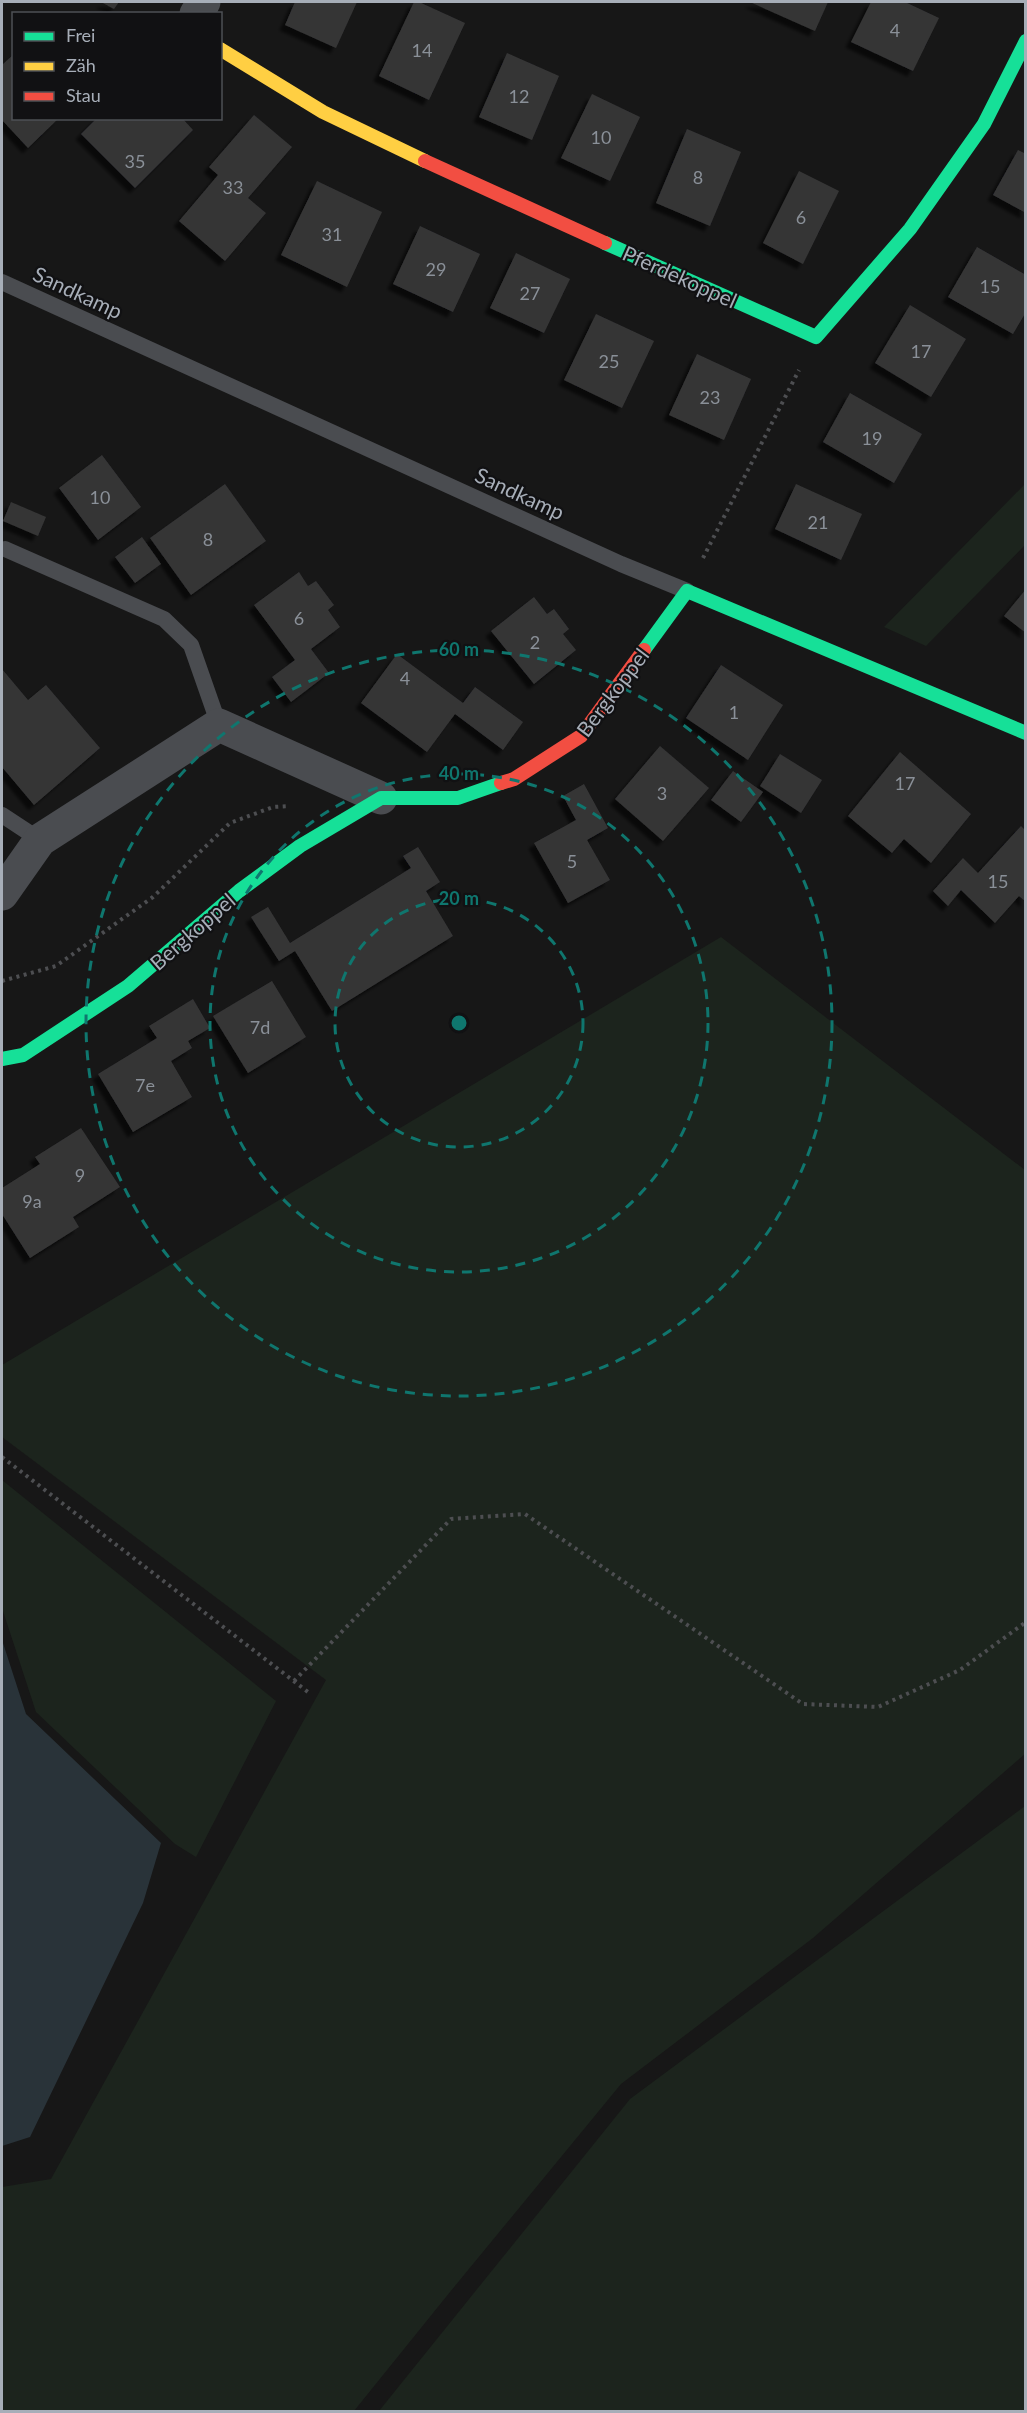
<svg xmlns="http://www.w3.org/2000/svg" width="1027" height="2413" font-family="Lato,sans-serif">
  <defs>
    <filter id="shadow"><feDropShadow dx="-5.5" dy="5.5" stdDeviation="1.5" flood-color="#0009"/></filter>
  </defs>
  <rect width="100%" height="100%" fill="#171717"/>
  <!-- green -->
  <g fill="#1c241d">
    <path d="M1025 484V545L926 646 884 627Z"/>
    <path d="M721 937 1025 1170V1754L813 1938 621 2084 450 2292 354 2411H2V2187L51 2179 326 1680 2 1437V1365Z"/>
    <path d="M2 1480 276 1701 196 1857 175 1844 36 1712 2 1608Z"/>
    <path d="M1025 1806V2411H379L630 2099Z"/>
  </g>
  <!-- water -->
  <path fill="#293339" d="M2 1640 26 1714 161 1843 143 1903 30 2137 2 2146Z"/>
  <!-- building -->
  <g fill="#353536" filter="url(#shadow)">
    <path d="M101 2H119L114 9Z"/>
    <path d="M295 2H357L336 48 285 25Z"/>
    <path d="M414 2H419L465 23 429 100 379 76Z"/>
    <path d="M750 2H828L815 31Z"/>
    <path d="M871 2H905L939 18 913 71 851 42Z"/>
    <path d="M507 53 559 76 532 140 479 117Z"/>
    <path d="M14 54V118H59L28 148 2 120V65Z"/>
    <path d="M592 94 640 117 610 181 561 158Z"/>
    <path d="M254 115 292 147 248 198 266 213 225 261 179 221 218 175 209 167Z"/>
    <path d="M97 118H182L193 130 135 188 81 134Z"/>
    <path d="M687 129 741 152 710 226 656 203Z"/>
    <path d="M1018 150 1026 154V213L993 195Z"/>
    <path d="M799 171 839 191 803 264 763 243Z"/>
    <path d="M317 181 382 212 347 287 281 255Z"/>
    <path d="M420 226 480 254 453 312 393 284Z"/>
    <path d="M977 247 1026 275V312L1013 334 948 297Z"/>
    <path d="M516 253 570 279 544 333 490 308Z"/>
    <path d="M910 305 966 339 931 397 875 363Z"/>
    <path d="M596 314 654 341 622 408 564 380Z"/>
    <path d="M697 354 751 379 724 440 669 415Z"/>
    <path d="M850 393 922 434 894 483 823 442Z"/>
    <path d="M102 455 141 507 98 540 59 488Z"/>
    <path d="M225 484 266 541 191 595 150 538Z"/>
    <path d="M796 484 862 514 841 560 775 529Z"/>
    <path d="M11 502 46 517 38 536 3 521Z"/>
    <path d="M142 537 161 564 135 583 115 557Z"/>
    <path d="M299 572 308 586 316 581 334 605 328 610 340 627 311 649 329 673 291 702 272 677 295 660 254 605Z"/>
    <path d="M1026 589V633L1004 616Z"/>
    <path d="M534 597 547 614 554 609 569 629 563 634 576 650 534 684 491 631Z"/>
    <path d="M397 654 463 703 475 687 523 722 503 750 455 714 427 752 361 703Z"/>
    <path d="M721 665 783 705 748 760 686 718Z"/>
    <path d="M2 669 28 700 46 685 100 748 34 805 2 767Z"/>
    <path d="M660 746 709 788 663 841 615 799Z"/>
    <path d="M900 752 971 814 931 863 904 839 892 853 848 816Z"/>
    <path d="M780 754 822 780 801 813 760 786Z"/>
    <path d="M733 771 763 792 741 822 711 800Z"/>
    <path d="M584 784 608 828 587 840 610 880 568 903 534 843 576 820 563 796Z"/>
    <path d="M1021 826 1026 831V902L1019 896 995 923 961 890 948 906 933 891 963 858 978 873Z"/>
    <path d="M418 847 440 882 426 891 453 936 332 1011 295 951 279 961 251 917 268 907 290 943 411 868 403 856Z"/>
    <path d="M272 981 306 1037 248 1073 213 1016Z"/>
    <path d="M193 999 210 1028 188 1041 192 1048 171 1061 192 1097 133 1132 98 1074 157 1038 149 1026Z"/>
    <path d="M81 1128 120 1187 73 1217 79 1227 30 1258 2 1214V1188L40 1164 35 1157Z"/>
  </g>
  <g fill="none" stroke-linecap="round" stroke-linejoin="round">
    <!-- path -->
    <g stroke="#4d4e51" stroke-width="4" stroke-dasharray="3 4.5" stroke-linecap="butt">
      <path d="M703 558 799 370"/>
      <path d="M2 981 56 966 153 897 230 823 273 807 289 806"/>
      <path d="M2 1457 308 1692"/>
      <path d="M294 1681 451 1519 525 1514 803 1704 878 1707 960 1670 1026 1622"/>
    </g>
    <!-- lane -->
    <g stroke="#4a4c50" stroke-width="16">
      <path d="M2 282 621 564 687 591"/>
      <path d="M5 549 164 619 191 645 219 725"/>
      <path d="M2 815 40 840"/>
    </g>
    <!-- street -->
    <g stroke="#4a4c50" stroke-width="33">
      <path d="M196 14 204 2"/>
      <path d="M2 894 40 840 219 725 381 798"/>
    </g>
    <!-- fast -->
    <g stroke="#16e098" stroke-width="14">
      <path d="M605 243 816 337 910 229 984 124 1026 41"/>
      <path d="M644 650 687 591 1026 733"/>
      <path d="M2 1059 23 1055 128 986 239 891 300 846 381 798H458L501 783"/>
    </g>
    <!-- slow -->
    <path stroke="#ffcf43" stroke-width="14" d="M220 49 323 112 425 161"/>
    <!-- jam -->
    <g stroke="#f24e42" stroke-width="14">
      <path d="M425 161 605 243"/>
      <path d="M501 783 514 779 581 736 644 650"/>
    </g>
  </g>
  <!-- distance rings -->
  <g fill="none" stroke="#0f766e" stroke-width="3" stroke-dasharray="10 8">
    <circle cx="459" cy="1023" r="124"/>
    <circle cx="459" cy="1023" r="249"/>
    <circle cx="459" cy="1023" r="373"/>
  </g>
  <g text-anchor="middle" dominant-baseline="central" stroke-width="4.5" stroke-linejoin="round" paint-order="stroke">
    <!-- number labels -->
    <g font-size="18" fill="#8a9098">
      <text x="895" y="30">4</text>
      <text x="422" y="50">14</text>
      <text x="519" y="96">12</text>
      <text x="601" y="137">10</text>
      <text x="135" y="161">35</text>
      <text x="698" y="177">8</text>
      <text x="233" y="187">33</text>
      <text x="801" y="217">6</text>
      <text x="332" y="234">31</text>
      <text x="436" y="269">29</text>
      <text x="990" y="286">15</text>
      <text x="530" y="293">27</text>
      <text x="921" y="351">17</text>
      <text x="609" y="361">25</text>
      <text x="710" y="397">23</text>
      <text x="872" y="438">19</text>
      <text x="100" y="497">10</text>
      <text x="818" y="522">21</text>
      <text x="208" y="539">8</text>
      <text x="299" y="618">6</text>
      <text x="535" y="642">2</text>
      <text x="405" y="678">4</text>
      <text x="734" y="712">1</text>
      <text x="905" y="783">17</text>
      <text x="662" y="793">3</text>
      <text x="572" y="861">5</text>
      <text x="998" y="881">15</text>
      <text x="260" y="1027">7d</text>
      <text x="145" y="1085">7e</text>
      <text x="80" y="1175">9</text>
      <text x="32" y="1201">9a</text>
    </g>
    <!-- street labels -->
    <g font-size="21" fill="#a7aeb8" stroke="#111113">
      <text transform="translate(680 276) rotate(24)">Pferdekoppel</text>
      <text transform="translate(78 292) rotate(25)">Sandkamp</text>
      <text transform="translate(520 493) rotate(25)">Sandkamp</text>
      <text transform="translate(612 692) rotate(-53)">Bergkoppel</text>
      <text transform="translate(192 931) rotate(-41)">Bergkoppel</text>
    </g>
  </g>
  <circle cx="459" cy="1023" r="9" fill="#0f766e" stroke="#111113" stroke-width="3"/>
  <g font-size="18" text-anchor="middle" font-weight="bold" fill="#0f766e" stroke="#111113" stroke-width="4.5" stroke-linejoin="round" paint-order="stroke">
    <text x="459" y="656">60 m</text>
    <text x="459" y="780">40 m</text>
    <text x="459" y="905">20 m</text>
  </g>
  <!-- border -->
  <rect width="1027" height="2413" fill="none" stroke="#a7aeb8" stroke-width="6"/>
  <!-- legend -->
  <rect x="12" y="12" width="210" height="108" fill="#111113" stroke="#4d5055" stroke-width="1.5"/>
  <rect x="24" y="32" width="30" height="9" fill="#16e098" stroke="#4d5055" stroke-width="1.5"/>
  <text x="66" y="42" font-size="18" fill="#a7aeb8">Frei</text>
  <rect x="24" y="62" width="30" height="9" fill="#ffcf43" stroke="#4d5055" stroke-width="1.5"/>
  <text x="66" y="72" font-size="18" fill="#a7aeb8">Zäh</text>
  <rect x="24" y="92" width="30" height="9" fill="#f24e42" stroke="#4d5055" stroke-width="1.5"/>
  <text x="66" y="102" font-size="18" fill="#a7aeb8">Stau</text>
</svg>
